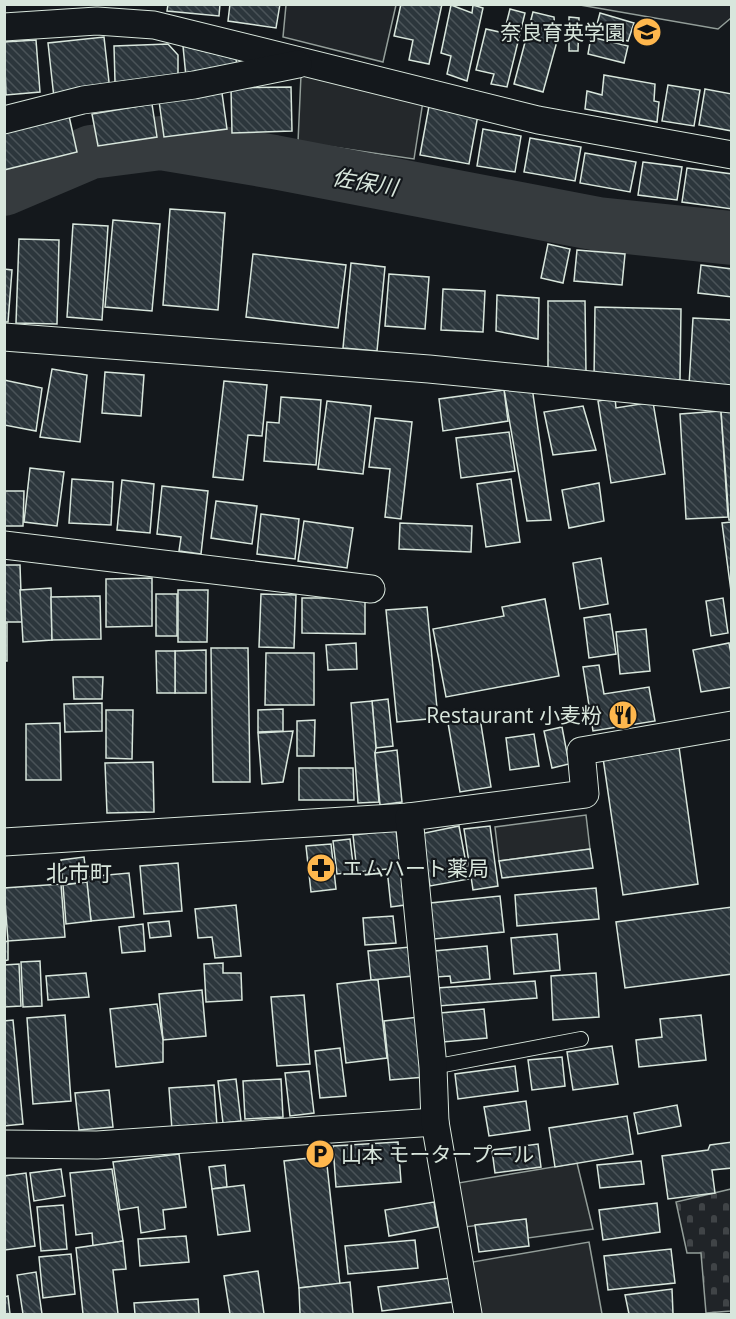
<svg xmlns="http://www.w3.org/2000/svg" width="736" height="1319" font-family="'Open Sans','Noto Sans JP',sans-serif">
  <defs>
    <pattern id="cemetery-stones" width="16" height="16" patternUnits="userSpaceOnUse" patternTransform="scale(1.5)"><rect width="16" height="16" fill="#202428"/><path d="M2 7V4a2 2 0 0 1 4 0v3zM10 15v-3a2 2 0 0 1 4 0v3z" fill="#404447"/></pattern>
    <pattern id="building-back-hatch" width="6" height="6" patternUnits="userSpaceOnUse" patternTransform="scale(1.5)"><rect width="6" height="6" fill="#2c363c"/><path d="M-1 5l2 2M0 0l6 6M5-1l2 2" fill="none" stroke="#4a5358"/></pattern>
  </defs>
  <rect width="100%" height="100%" fill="#14181c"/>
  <!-- cemetery -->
  <path fill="url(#cemetery-stones)" stroke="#939e99" stroke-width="1.5" d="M731 1189V1311L706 1313 701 1253H687L676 1202Z"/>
  <!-- garden -->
  <g fill="#202428" stroke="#939e99" stroke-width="1.5">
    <path d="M286 5H396L383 62 283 37Z"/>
    <path d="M580 5H731V18L718 29Z"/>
  </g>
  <!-- parking -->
  <g fill="#24282b" stroke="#939e99" stroke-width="1.5">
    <path d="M301 75 423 101 414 159 298 142Z"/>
    <path d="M586 815 590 849 499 861 495 827Z"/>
    <path d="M577 1163 593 1229 528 1238 526 1219 465 1227 458 1183Z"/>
    <path d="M589 1242 602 1314H476L467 1263Z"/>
  </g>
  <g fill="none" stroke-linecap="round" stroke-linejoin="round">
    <!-- river -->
    <path stroke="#363b3e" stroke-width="54" d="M4 189 91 152 161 143 274 162 598 224 732 238"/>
  </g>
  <!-- building -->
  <g fill="url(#building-back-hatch)" stroke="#d8e6dc" stroke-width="1.5">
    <path d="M168 4H220L219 16 167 11Z"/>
    <path d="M230 4H280L276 28 228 21Z"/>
    <path d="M401 4H442L429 64 409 60 413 40 394 36Z"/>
    <path d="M451 5 472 13 473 5 483 8 467 81 447 74 451 56 441 53Z"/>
    <path d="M510 9 525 13 507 87 491 84 494 74 476 70 486 29 504 33Z"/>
    <path d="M533 12 554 17 556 45 543 92 514 84Z"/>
    <path d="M600 13 634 23 628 41 595 32Z"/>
    <path d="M569 17 579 18 578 51H569Z"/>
    <path d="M104 37 110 91 54 98 48 43Z"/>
    <path d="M591 37 628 46 624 63 588 54Z"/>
    <path d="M36 40 40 92 6 95 4 42Z"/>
    <path d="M168 44 178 55V73L170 80 115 82 114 46Z"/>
    <path d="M183 46 236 59 238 72 186 77Z"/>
    <path d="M604 75 655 84 654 101 659 102 657 122 585 109 587 91 602 95Z"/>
    <path d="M668 85 700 90 694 126 662 121Z"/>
    <path d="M291 87 292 131 232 133 231 88Z"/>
    <path d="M705 89 732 94V131L699 125Z"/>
    <path d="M222 93 227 129 164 137 159 101Z"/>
    <path d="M152 104 157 137 98 146 92 114Z"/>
    <path d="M429 106 478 115 469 164 420 155Z"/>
    <path d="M69 116 77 152 4 170V132Z"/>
    <path d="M483 129 521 136 515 172 477 166Z"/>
    <path d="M530 138 581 147 575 181 524 172Z"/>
    <path d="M585 153 636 162 630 192 580 183Z"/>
    <path d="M643 162 682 167 677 200 638 195Z"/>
    <path d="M687 168 732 174V209L682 202Z"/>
    <path d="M170 209 225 213 218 310 163 305Z"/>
    <path d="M113 220 160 224 152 311 105 307Z"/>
    <path d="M73 224 108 226 102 320 67 317Z"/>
    <path d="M19 239 59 240 57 324 16 323Z"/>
    <path d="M548 244 570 249 563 283 541 278Z"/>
    <path d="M577 250 625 254 622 285 574 281Z"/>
    <path d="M253 254 346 265 338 328 246 317Z"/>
    <path d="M351 263 385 267 377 351 343 348Z"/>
    <path d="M701 265 732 269V297L698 293Z"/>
    <path d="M4 269 12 270 8 322H4Z"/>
    <path d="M389 274 429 277 425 329 385 326Z"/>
    <path d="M443 289 485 291 483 332 441 330Z"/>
    <path d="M497 295 539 298 538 339 496 331Z"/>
    <path d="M548 301H585L586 373H548Z"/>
    <path d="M595 307 681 309 680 380 594 379Z"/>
    <path d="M693 318 732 320V387L689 385Z"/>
    <path d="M52 369 87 375 80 442 40 437Z"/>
    <path d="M105 372 144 375 141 416 102 413Z"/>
    <path d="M4 380 42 388 36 431 4 425Z"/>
    <path d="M224 381 267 385 262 436 248 435 243 480 213 477Z"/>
    <path d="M532 387 551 520 527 521 504 390Z"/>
    <path d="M504 390 508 421 443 431 439 399Z"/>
    <path d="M281 397 321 400 316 465 264 461 267 422 279 423Z"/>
    <path d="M615 398 616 408 653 402 665 474 611 483 598 401Z"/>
    <path d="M327 401 371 406 363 474 318 469Z"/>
    <path d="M583 406 596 450 553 455 544 412Z"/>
    <path d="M721 411 728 517 686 519 680 414Z"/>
    <path d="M721 411H732V520H729Z"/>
    <path d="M375 418 412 422 401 519 385 517 390 469 369 467Z"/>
    <path d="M509 432 515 471 461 478 456 438Z"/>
    <path d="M30 468 64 472 57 526 24 522Z"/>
    <path d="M72 479 113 482 111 525 69 523Z"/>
    <path d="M511 479 520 542 486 547 477 484Z"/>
    <path d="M122 480 154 484 150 533 117 530Z"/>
    <path d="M599 483 604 521 569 528 562 490Z"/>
    <path d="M162 486 208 491 201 554 179 551 181 537 157 534Z"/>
    <path d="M4 491H24L23 526H4Z"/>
    <path d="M216 501 257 506 252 544 211 538Z"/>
    <path d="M261 514 299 519 295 559 257 554Z"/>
    <path d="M304 521 353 528 347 568 298 561Z"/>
    <path d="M731 522 732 524V599L722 523Z"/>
    <path d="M400 523 472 526 471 552 399 549Z"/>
    <path d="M601 558 608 604 580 609 573 563Z"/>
    <path d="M4 565H20L22 622H4Z"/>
    <path d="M152 578V626L106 627V579Z"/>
    <path d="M51 588 52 640 23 642 20 590Z"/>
    <path d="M178 590H208L207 642H178Z"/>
    <rect x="156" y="594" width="21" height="42"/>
    <path d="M261 594 296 595 294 648 259 647Z"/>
    <path d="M100 596 101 639 52 640 51 597Z"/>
    <path d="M302 598H365V634L302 633Z"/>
    <path d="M723 598 728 633 711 636 706 601Z"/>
    <path d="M545 599 559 676 446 697 433 629 504 616 502 607Z"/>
    <path d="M427 607 438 718 397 722 386 610Z"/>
    <path d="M610 614 616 654 589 658 584 618Z"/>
    <rect x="4" y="623" width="3" height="38"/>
    <path d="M646 629 650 671 620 674 616 632Z"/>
    <path d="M356 643 357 669 328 670 326 645Z"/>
    <path d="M729 643 732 659V687L701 692 693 650Z"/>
    <path d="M211 648H248L250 782H213Z"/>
    <path d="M206 650V693H175V651Z"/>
    <path d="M156 651H175V693H157Z"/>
    <path d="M266 653H314V705H265Z"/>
    <path d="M599 665 604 694 649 687 655 721 593 731 583 667Z"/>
    <path d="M73 677H103L102 699H74Z"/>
    <path d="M388 699 393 746 376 748 372 701Z"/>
    <path d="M372 701 376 748 375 753 379 802 358 803 351 703Z"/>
    <path d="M102 703V731L65 732 64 704Z"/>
    <path d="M283 709V731L258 732V710Z"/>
    <path d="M106 710H133L132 759 106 758Z"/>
    <path d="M480 718 491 787 460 792 448 723Z"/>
    <path d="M315 720 314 756H297V721Z"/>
    <path d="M60 723 61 780H26V724Z"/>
    <path d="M562 727 569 764 552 768 544 731Z"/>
    <path d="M293 731 283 782 262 784 258 733Z"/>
    <path d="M534 734 539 766 510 770 506 738Z"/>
    <path d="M679 747 698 884 623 895 603 758Z"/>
    <path d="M397 750 402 802 380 805 375 753Z"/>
    <path d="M153 762 154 812 107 813 105 763Z"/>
    <path d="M299 768H353L354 800H299Z"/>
    <path d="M459 826 469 879 430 886 420 834Z"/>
    <path d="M490 826 498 886 473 890 464 829Z"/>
    <path d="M396 830 405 905 391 907 387 869 357 872 353 835Z"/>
    <path d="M350 839 354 872 337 874 333 841Z"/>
    <path d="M331 844 336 889 311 892 306 846Z"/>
    <path d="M590 849 593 868 502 878 499 861Z"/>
    <path d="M84 857 87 882 63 885 61 860Z"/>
    <path d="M178 863 182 911 144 914 140 866Z"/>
    <path d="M129 873 134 917 91 921 86 877Z"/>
    <path d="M87 882 91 921 66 924 63 885Z"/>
    <path d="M61 884 65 937 8 941 4 888Z"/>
    <path d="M596 888 599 919 517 926 515 895Z"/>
    <path d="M500 896 504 932 434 939 430 903Z"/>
    <path d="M236 905 241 956 215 958 212 937 198 938 195 909Z"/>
    <path d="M732 907V974L625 988 616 922Z"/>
    <path d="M393 916 396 943 365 945 363 918Z"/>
    <path d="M169 921 171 936 150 938 148 923Z"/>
    <path d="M143 924 145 951 122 953 119 927Z"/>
    <path d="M557 934 560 970 514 974 511 938Z"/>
    <path d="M8 941V960L4 961V942Z"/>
    <path d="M487 946 490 979 451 983 450 976 436 977 434 951Z"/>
    <path d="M410 947 413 976 371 980 368 951Z"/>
    <path d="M40 961 42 1006 23 1007 21 962Z"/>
    <path d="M223 963V973H241L242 1000 206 1002 204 964Z"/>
    <path d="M19 964 21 1006 4 1007V965Z"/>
    <path d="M86 973 89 997 48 1000 46 976Z"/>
    <path d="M596 973 599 1017 553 1020 551 976Z"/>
    <path d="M371 980H378L387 1058 346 1063 337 984Z"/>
    <path d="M535 981 537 998 438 1006 437 988Z"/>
    <path d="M202 990 206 1036 163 1040 159 994Z"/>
    <path d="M304 995 310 1064 277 1066 271 997Z"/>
    <path d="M157 1004 163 1040V1062L116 1067 110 1009Z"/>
    <path d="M484 1009 487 1038 443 1042 440 1013Z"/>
    <path d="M65 1015 71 1101 33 1104 27 1018Z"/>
    <path d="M701 1015 706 1060 639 1067 636 1040 662 1037 660 1019Z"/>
    <path d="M419 1017 425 1077 390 1080 384 1021Z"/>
    <path d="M13 1020 23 1124 4 1126V1021Z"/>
    <path d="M612 1046 618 1084 573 1090 567 1052Z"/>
    <path d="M340 1048 346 1096 320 1098 315 1051Z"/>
    <path d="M562 1057 565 1086 532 1090 528 1060Z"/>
    <path d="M515 1066 518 1091 458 1099 455 1074Z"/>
    <path d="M309 1071 314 1113 290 1116 285 1073Z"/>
    <path d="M236 1079 241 1121 223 1123 218 1081Z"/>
    <path d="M281 1079 283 1117 245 1119 243 1081Z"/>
    <path d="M214 1085 217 1126 172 1130 169 1088Z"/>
    <path d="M109 1090 113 1127 79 1130 75 1093Z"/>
    <path d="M526 1101 530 1130 489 1136 484 1107Z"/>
    <path d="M677 1105 681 1126 638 1134 634 1113Z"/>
    <path d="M627 1116 633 1154 555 1167 549 1128Z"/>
    <path d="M398 1142 401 1182 336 1187 333 1146Z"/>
    <path d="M732 1142V1168L712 1170 715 1193 668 1199 662 1156 708 1150 710 1145Z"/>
    <path d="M538 1144 541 1167 495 1173 492 1150Z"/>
    <path d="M179 1154 186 1207 163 1210 165 1229 141 1233 138 1207 120 1210 113 1162Z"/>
    <path d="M326 1156 340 1284 299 1288 284 1161Z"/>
    <path d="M641 1161 644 1184 600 1188 597 1165Z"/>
    <path d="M225 1165 227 1187 212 1189 209 1167Z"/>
    <path d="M61 1169 65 1196 34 1201 30 1173Z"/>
    <path d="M112 1169 123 1241 93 1246 92 1233 76 1235 70 1173Z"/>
    <path d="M26 1173 35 1246 5 1250 4 1176Z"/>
    <path d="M244 1185 250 1231 218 1235 212 1189Z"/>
    <path d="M434 1202 438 1227 389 1236 385 1210Z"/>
    <path d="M657 1203 660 1232 603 1240 599 1210Z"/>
    <path d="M63 1205 67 1249 41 1251 37 1207Z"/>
    <path d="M526 1219 529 1246 479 1252 475 1225Z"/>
    <path d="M186 1236 189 1262 140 1266 138 1239Z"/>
    <path d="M415 1240 418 1268 348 1274 345 1246Z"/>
    <path d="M123 1241 126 1269 113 1270 118 1314H83L76 1248Z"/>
    <path d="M671 1249 675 1283 608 1290 604 1256Z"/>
    <path d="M71 1254 75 1294 43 1298 39 1257Z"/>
    <path d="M258 1271 264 1314H230L224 1276Z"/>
    <path d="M36 1272 42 1314H23L17 1275Z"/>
    <path d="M450 1278 453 1302 382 1311 378 1287Z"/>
    <path d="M350 1282 353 1314H300L299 1288Z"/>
    <path d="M672 1289 673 1314H629L625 1295Z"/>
    <path d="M8 1296 10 1314H4V1297Z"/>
    <path d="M198 1299 199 1314H135L134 1303Z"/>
  </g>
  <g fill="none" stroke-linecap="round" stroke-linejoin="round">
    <!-- lane casing -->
    <g stroke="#d8e6dc" stroke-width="16">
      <path id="lane" d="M433 1067 581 1039"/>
    </g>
    <!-- street casing -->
    <g stroke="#d8e6dc" stroke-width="29">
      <g id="street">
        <path d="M4 27 97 21 154 25 538 120 732 155"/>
        <path d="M4 120 83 100 194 85 298 64"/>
        <path d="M4 337 429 369 732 399"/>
        <path d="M4 545 371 589"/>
        <path d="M4 842 409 817"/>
        <path d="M4 1144 97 1145 435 1122"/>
        <path d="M468 1314 435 1122 433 1067 409 817 585 794 581 751 732 725"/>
      </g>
    </g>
    <!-- lane -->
    <use href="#lane" stroke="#14181c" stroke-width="14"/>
    <!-- street -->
    <use href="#street" stroke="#14181c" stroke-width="27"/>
  </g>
  <!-- icons -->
  <defs>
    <g id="school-disc" transform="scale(1.5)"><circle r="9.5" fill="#ffb74d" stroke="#14181c"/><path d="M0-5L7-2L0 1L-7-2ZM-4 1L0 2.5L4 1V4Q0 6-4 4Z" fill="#111"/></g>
    <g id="restaurant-disc" transform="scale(1.5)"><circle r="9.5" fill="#ffb74d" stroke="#14181c"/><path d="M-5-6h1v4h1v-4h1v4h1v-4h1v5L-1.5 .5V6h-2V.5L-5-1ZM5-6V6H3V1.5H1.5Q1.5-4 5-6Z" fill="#111"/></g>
    <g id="pharmacy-disc" transform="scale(1.5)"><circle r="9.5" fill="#ffb74d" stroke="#14181c"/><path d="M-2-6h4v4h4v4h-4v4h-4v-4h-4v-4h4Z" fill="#111"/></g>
    <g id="parking-disc" transform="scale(1.5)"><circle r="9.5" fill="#ffb74d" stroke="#14181c"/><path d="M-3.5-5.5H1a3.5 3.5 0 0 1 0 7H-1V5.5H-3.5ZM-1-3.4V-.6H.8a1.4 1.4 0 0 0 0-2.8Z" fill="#111"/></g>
  </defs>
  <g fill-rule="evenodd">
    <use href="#school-disc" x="647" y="32"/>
    <use href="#restaurant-disc" x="623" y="715"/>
    <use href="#pharmacy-disc" x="321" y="868"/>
    <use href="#parking-disc" x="320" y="1154"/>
  </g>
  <g text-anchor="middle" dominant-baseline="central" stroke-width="4.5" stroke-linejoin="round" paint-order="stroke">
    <!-- poi labels -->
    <g font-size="21" fill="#d8e6dc" stroke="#14181c" text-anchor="end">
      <text x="626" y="32">奈良育英学園</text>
      <text x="602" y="715">Restaurant 小麦粉</text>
      <text x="342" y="868" text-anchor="start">エムハート薬局</text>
      <text x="341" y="1154" text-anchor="start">山本 モータープール</text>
    </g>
    <!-- water labels -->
    <g font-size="22" font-style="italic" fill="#d8e6dc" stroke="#14181c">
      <text transform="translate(365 181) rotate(10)">佐保川</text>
    </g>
    <!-- neighbourhood labels -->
    <g font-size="22" fill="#d8e6dc" stroke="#14181c">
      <text x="79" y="872">北市町</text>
    </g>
  </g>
  <!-- border -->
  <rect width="736" height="1319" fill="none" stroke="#d8e6dc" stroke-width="12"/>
</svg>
